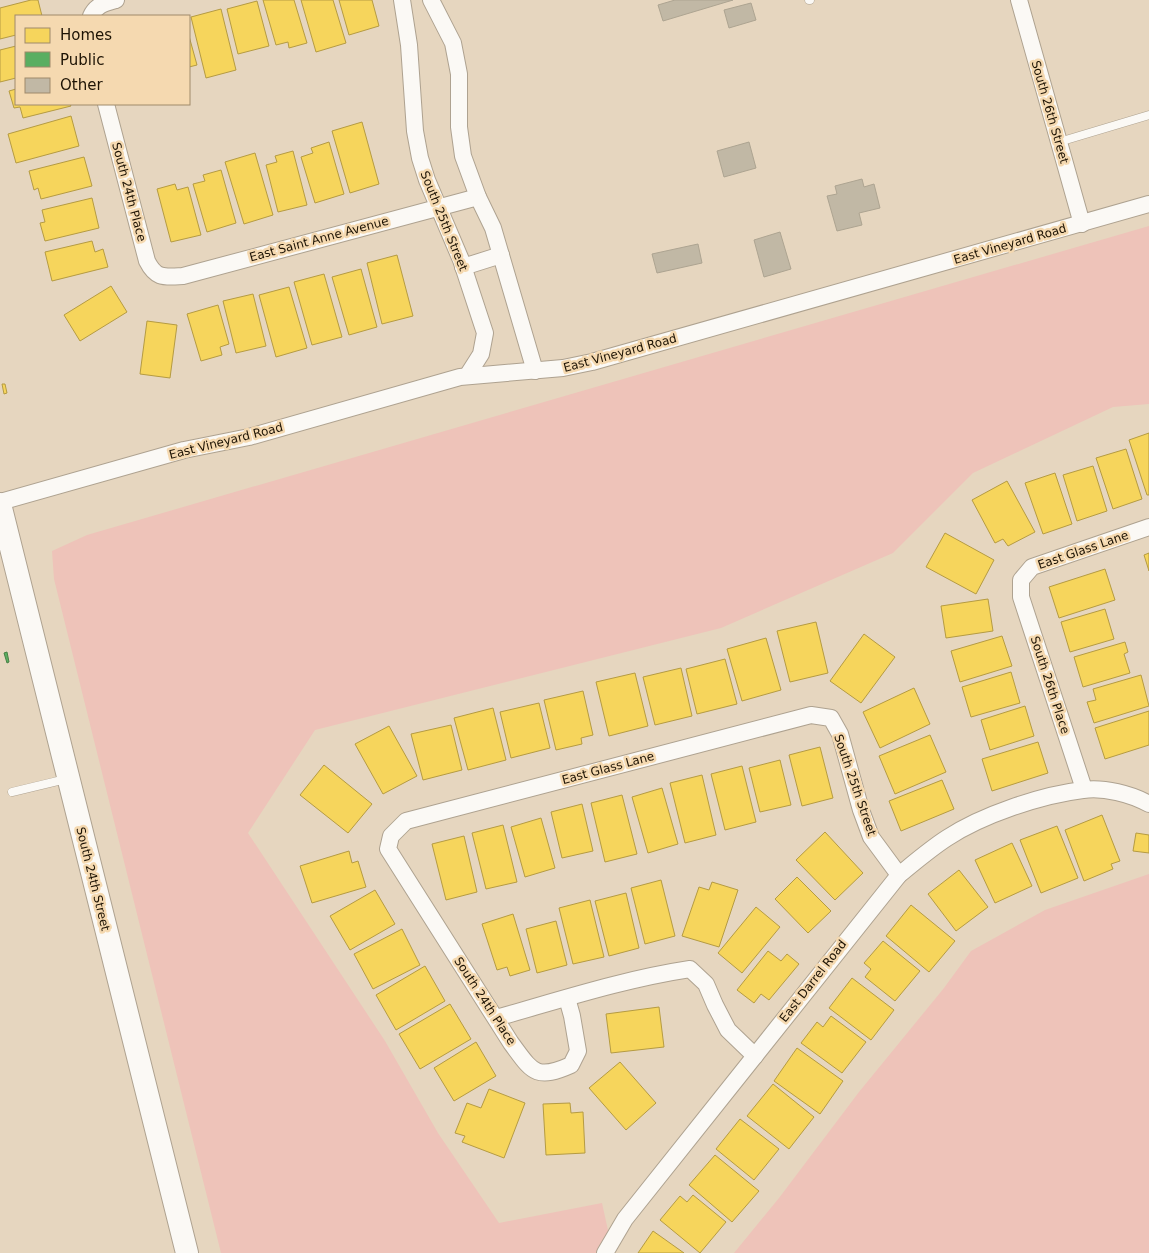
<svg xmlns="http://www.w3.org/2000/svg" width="1149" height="1253" font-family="'DejaVu Sans',sans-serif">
  <rect width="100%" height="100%" fill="#e6d6bf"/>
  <!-- green -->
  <g fill="#eec3b9">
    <path d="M1149 226V404L1113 407 973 473 893 553 721 628 315 730 248 833 385 1041 438 1133 499 1223 602 1203 613 1253H221L54 579 52 551 87 535Z"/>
    <path d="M1149 874V1253H734L779 1198 859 1092 944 988 971 951 1045 910Z"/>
  </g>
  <!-- homes -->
  <g fill="#f6d55c" stroke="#b59b42">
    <path d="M31 0H38L42 16H16V35L0 39V8Z"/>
    <path d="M263 0H294L307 43 289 48 288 42 276 45Z"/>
    <path d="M301 0H333L346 43 316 52Z"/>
    <path d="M339 0H372L379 26 349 35Z"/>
    <path d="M257 1 269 46 238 54 227 9Z"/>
    <path d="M221 9 236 70 206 78 191 17Z"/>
    <path d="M189 36 197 65 189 67Z"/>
    <path d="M16 46V78L0 82V50Z"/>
    <path d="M16 89V104H70L71 106 23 118 20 107 14 108 9 91Z"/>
    <path d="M71 116 79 146 16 163 8 134Z"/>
    <path d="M362 122 379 184 350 193 332 131Z"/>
    <path d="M329 142 344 194 315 203 301 157 313 153 311 148Z"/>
    <path d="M293 151 307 205 278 212 266 165 277 162 275 156Z"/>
    <path d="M255 153 273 215 244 224 225 162Z"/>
    <path d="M84 157 92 186 41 199 38 188 34 190 29 171Z"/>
    <path d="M221 170 236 223 207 232 193 184 205 181 203 175Z"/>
    <path d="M175 184 177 190 188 187 201 235 171 242 157 189Z"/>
    <path d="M92 198 99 228 45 241 40 223 45 222 42 210Z"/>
    <path d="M92 241 95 252 103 249 108 267 52 281 45 252Z"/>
    <path d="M397 255 413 316 382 324 367 263Z"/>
    <path d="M361 269 377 327 349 335 332 277Z"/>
    <path d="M324 274 342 337 312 345 294 282Z"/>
    <path d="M111 286 127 312 80 341 64 315Z"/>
    <path d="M289 287 307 348 276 357 259 295Z"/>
    <path d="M253 294 266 346 236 353 223 301Z"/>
    <path d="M218 305 229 344 220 347 222 355 201 361 187 314Z"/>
    <path d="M147 321 177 325 170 378 140 374Z"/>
    <path d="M2 384H5L7 393 4 394Z"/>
    <path d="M1149 433V495H1147L1129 440Z"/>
    <path d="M1126 449 1142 499 1113 509 1096 458Z"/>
    <path d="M1093 466 1107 511 1077 521 1063 475Z"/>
    <path d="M1055 473 1072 524 1043 534 1025 483Z"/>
    <path d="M1007 481 1035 532 1008 546 1003 539 995 543 972 500Z"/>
    <path d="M945 533 994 560 976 594 926 567Z"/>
    <path d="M1149 553V571L1144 555Z"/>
    <path d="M1105 569 1115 600 1059 618 1049 587Z"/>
    <path d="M988 599 993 631 946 638 941 606Z"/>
    <path d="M1105 609 1114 639 1070 652 1061 622Z"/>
    <path d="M816 622 828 673 790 682 777 631Z"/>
    <path d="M864 634 895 657 861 703 830 681Z"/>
    <path d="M1002 636 1012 666 960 682 951 651Z"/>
    <path d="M766 638 781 690 742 701 727 649Z"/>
    <path d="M1125 642 1128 652 1124 654 1130 673 1083 687 1074 657Z"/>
    <path d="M725 659 737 704 697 714 686 669Z"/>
    <path d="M681 668 692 716 655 725 643 677Z"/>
    <path d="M1011 672 1020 703 971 717 962 687Z"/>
    <path d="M635 673 648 726 609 736 596 682Z"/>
    <path d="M1141 675 1149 706 1094 723 1087 702 1096 700 1093 689Z"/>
    <path d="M914 688 930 724 880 748 863 712Z"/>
    <path d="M583 691 593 735 581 738 582 744 556 750 544 700Z"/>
    <path d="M539 703 550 748 511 758 500 712Z"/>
    <path d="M1025 706 1034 736 990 750 981 720Z"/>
    <path d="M493 708 506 760 468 770 454 718Z"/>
    <path d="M1149 711V745L1105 759 1095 728Z"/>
    <path d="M451 725 462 770 423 780 411 734Z"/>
    <path d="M389 726 417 776 383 794 355 744Z"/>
    <path d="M930 735 946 772 895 794 879 756Z"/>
    <path d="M1038 742 1048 773 992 791 982 759Z"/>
    <path d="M820 747 833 798 802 806 789 755Z"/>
    <path d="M780 760 791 805 760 812 749 768Z"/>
    <path d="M324 765 372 804 348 833 300 795Z"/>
    <path d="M742 766 756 822 725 830 711 774Z"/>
    <path d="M702 775 716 835 685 843 670 783Z"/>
    <path d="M942 780 954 809 901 831 889 801Z"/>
    <path d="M662 788 678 844 648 853 632 797Z"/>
    <path d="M622 795 637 854 605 862 591 803Z"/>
    <path d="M582 804 593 851 562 858 551 812Z"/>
    <path d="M1102 815 1120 861 1111 864 1113 869 1084 881 1065 830Z"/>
    <path d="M541 818 555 868 525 877 511 827Z"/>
    <path d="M503 825 517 882 486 889 472 833Z"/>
    <path d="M1057 826 1078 878 1041 893 1020 840Z"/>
    <path d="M825 832 863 873 835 900 796 860Z"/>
    <path d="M1136 833 1149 835V853L1133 851Z"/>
    <path d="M464 836 477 892 446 900 432 844Z"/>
    <path d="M1012 843 1032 886 995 903 975 860Z"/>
    <path d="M349 851 352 863 358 861 366 887 312 903 300 866Z"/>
    <path d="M959 870 988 907 956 931 928 894Z"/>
    <path d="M797 877 831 911 808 933 775 899Z"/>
    <path d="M661 880 675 936 645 944 631 888Z"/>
    <path d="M712 882 738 890 719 947 682 936 699 887 709 890Z"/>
    <path d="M375 890 395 924 350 950 330 916Z"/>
    <path d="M626 893 639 948 609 956 595 901Z"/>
    <path d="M590 900 604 957 573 964 559 908Z"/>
    <path d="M911 905 955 941 929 972 886 936Z"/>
    <path d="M756 907 780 927 742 973 718 953Z"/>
    <path d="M513 914 530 970 510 976 507 967 497 970 482 924Z"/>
    <path d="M556 921 567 965 537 973 526 929Z"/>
    <path d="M402 929 420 965 373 989 354 954Z"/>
    <path d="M883 941 920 971 895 1001 865 977 871 969 864 963Z"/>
    <path d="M768 951 781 961 787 954 799 964 769 1000 761 994 754 1003 737 990Z"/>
    <path d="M425 966 445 1001 396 1030 376 995Z"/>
    <path d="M852 978 894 1010 871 1040 829 1008Z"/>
    <path d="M450 1004 471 1039 420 1069 399 1034Z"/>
    <path d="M659 1007 664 1047 611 1053 606 1014Z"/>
    <path d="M831 1016 866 1042 842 1073 801 1043 817 1022 823 1027Z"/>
    <path d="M476 1042 496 1076 454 1101 434 1068Z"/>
    <path d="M797 1048 843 1081 820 1114 774 1081Z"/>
    <path d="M620 1062 656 1103 626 1130 589 1088Z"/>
    <path d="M773 1084 814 1117 789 1149 747 1116Z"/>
    <path d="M489 1089 525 1103 504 1158 462 1142 465 1136 455 1133 467 1103 481 1108Z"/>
    <path d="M570 1103 571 1113 583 1112 585 1153 546 1155 543 1104Z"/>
    <path d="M740 1119 779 1149 754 1180 716 1149Z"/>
    <path d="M715 1155 759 1191 732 1222 689 1185Z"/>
    <path d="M693 1195 726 1222 700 1253 660 1220 680 1196 687 1202Z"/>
    <path d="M653 1231 684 1253H638Z"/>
  </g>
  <!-- public -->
  <path fill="#5aae61" stroke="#488045" d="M7 652 9 662 7 663 4 653Z"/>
  <!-- building -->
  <g fill="#c1b8a5" stroke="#ada491">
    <path d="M675 0H733L663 21 658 5Z"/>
    <path d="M751 3 756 20 729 28 724 10Z"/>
    <path d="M749 142 756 168 724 177 717 151Z"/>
    <path d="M862 179 864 187 874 184 880 208 859 213 862 225 837 231 827 196 837 194 835 186Z"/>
    <path d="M780 232 791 269 764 277 754 240Z"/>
    <path d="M698 244 702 263 657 273 652 254Z"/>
  </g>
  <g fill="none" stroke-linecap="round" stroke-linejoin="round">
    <!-- lane casing -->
    <g stroke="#aea290" stroke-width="9">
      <g id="lane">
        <path d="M809 0H810"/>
        <path d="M1059 142 1149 115"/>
        <path d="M12 792 66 779"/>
      </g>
    </g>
    <!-- street casing -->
    <g stroke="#aea290" stroke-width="18">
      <g id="street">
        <path d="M402 0 409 45 415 131 420 158 427 180 461 260 485 333 481 354 467 376"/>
        <path d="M431 0 453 43 459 74V127L463 156 478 197 493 228 535 371"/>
        <path d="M1019 0 1082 224"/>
        <path d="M91 16C96 5 105 3 116 0"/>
        <path d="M106 104 147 261C156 279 164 277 183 276L478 197"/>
        <path d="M463 267 501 255"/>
        <path d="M0 502 184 450 249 437 460 377 563 368 592 362 1149 204"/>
        <path d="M1084 789 1021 597V580L1032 567 1149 527"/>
        <path d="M567 998 572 1016 578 1051 571 1065C535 1081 532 1071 511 1043L388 849 391 836 406 821 811 715 831 718 840 734 861 810 871 837 899 875"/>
        <path d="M496 1018C560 1000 624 979 690 969L706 984 715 1005 728 1030 755 1056"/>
        <path d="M605 1253 625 1219 899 875C915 862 930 849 947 838 982 815 1041 795 1083 790 1104 787 1131 794 1149 804"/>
      </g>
    </g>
    <!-- secondary casing -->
    <g stroke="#aea290" stroke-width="24">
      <path id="secondary" d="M0 504 187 1253"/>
    </g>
    <!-- lane -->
    <use href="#lane" stroke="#fbf9f5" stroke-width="8"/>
    <!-- street -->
    <use href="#street" stroke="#fbf9f5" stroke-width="16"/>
    <!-- secondary -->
    <use href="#secondary" stroke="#fbf9f5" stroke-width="22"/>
  </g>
  <g text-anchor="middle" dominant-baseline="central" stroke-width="5" stroke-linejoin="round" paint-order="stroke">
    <!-- street labels -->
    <g font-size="12" fill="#1d1304" stroke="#f5d9b0">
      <text transform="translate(1050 112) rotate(74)">South 26th Street</text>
      <text transform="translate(129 192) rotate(75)">South 24th Place</text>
      <text transform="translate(444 221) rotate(68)">South 25th Street</text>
      <text transform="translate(319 239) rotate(-15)">East Saint Anne Avenue</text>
      <text transform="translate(1010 244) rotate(-16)">East Vineyard Road</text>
      <text transform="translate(620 353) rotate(-15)">East Vineyard Road</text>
      <text transform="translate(226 441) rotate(-14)">East Vineyard Road</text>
      <text transform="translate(1083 550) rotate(-19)">East Glass Lane</text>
      <text transform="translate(1050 685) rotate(72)">South 26th Place</text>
      <text transform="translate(608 768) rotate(-15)">East Glass Lane</text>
      <text transform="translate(855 785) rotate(71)">South 25th Street</text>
      <text transform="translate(93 879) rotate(76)">South 24th Street</text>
      <text transform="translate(813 981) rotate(-52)">East Darrel Road</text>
      <text transform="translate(485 1001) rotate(57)">South 24th Place</text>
    </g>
  </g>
  <!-- legend -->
  <rect x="15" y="15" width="175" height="90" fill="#f5d9b0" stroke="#9f8a6b"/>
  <rect x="25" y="28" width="25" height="15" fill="#f6d55c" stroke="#9f8a6b"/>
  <text x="60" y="40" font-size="15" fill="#1d1304">Homes</text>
  <rect x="25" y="52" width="25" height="15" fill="#5aae61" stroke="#9f8a6b"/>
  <text x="60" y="65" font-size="15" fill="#1d1304">Public</text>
  <rect x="25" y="78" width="25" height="15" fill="#c1b8a5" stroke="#9f8a6b"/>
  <text x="60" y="90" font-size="15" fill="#1d1304">Other</text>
</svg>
